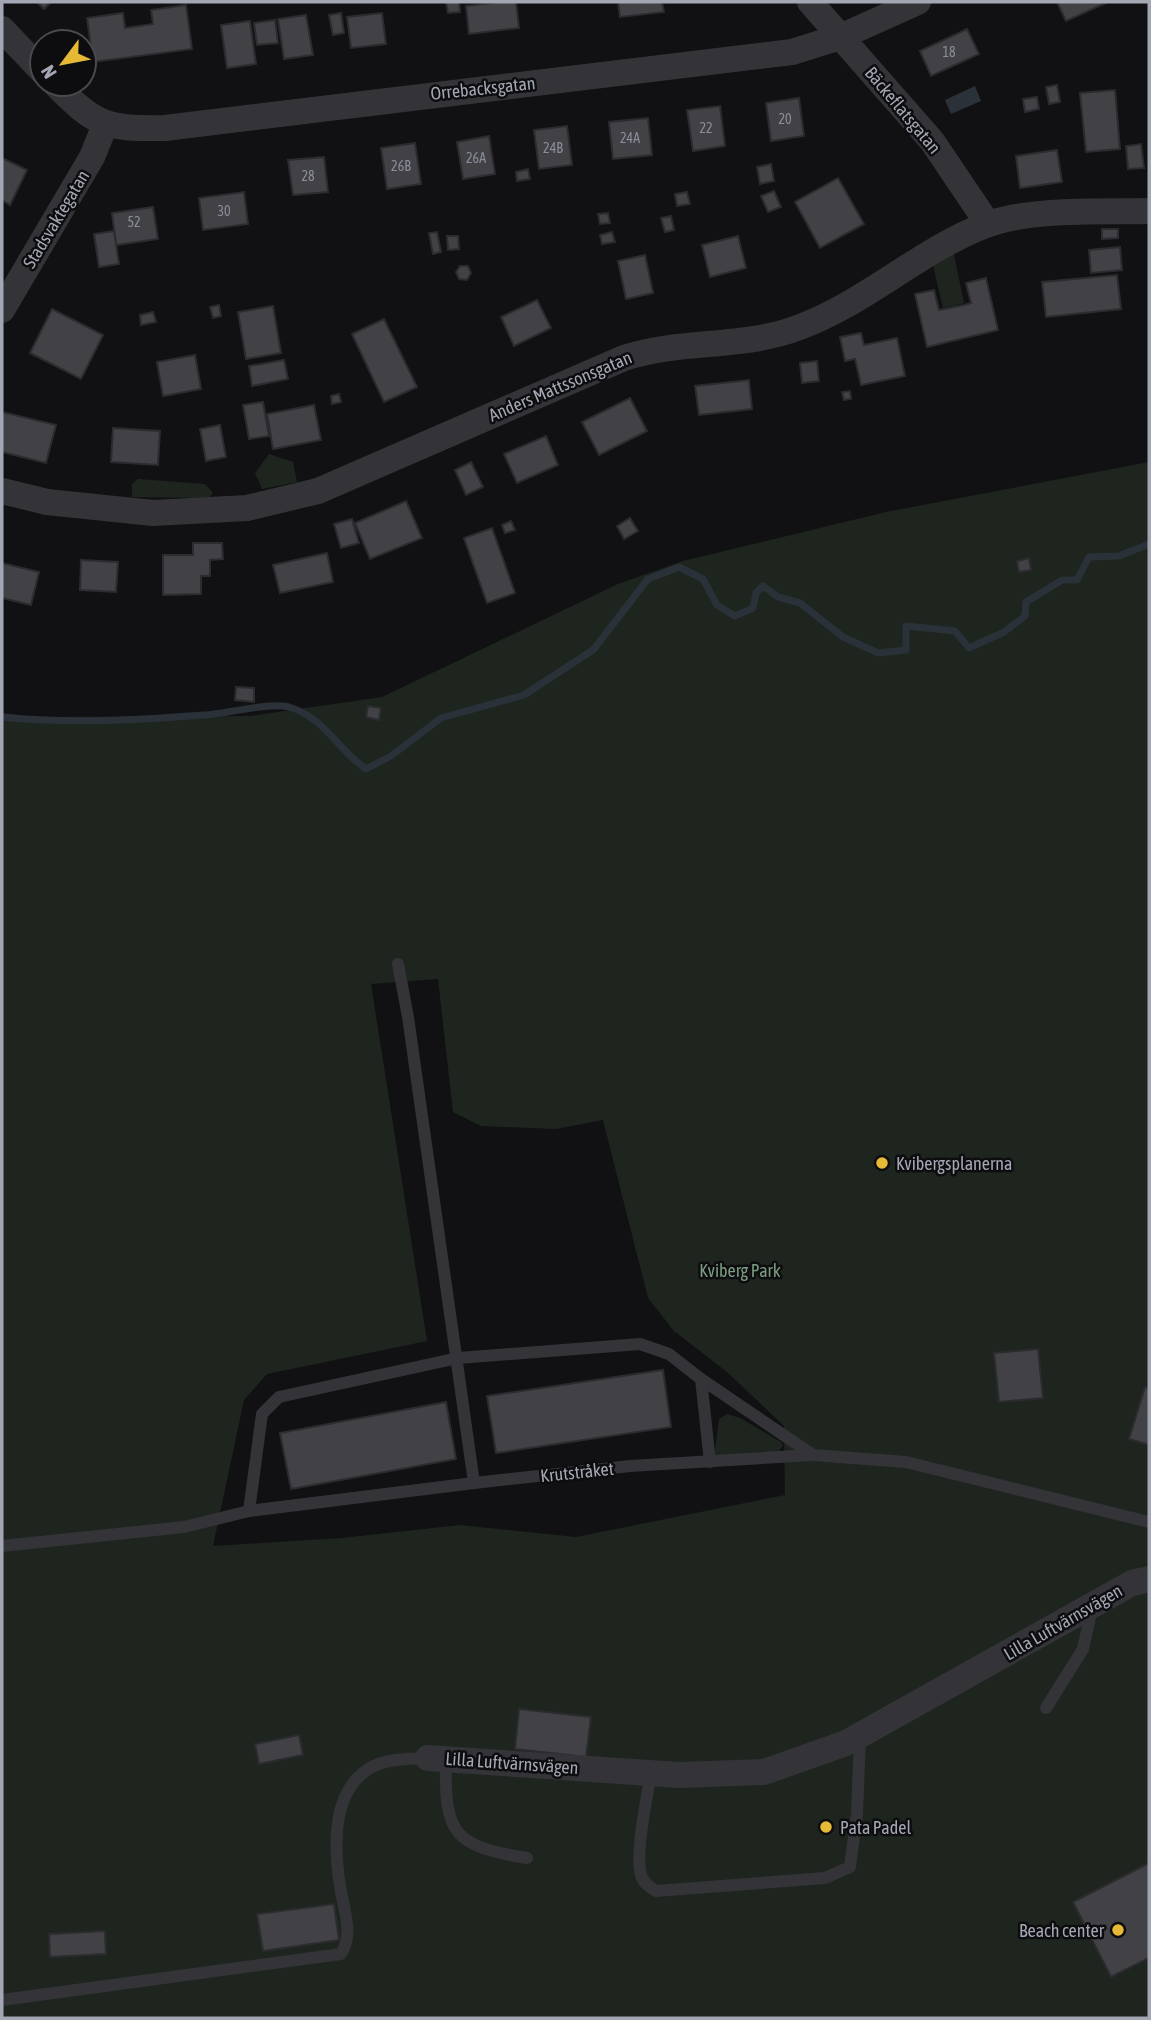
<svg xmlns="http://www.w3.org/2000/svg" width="1151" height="2020" font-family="'Asap Condensed',sans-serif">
  <rect width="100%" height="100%" fill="#111113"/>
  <!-- green -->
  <g fill="#1e251f" fill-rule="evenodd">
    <path d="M953 250 964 303 943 308 932 261Z"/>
    <path d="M269 454 293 462 297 482 262 489 255 473Z"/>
    <path d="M1149 462V2018H2V713L39 717 250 716 382 697 618 584 683 561 886 512ZM438 979 453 1112 481 1126 556 1129 603 1120 648 1298 674 1331 727 1372 784 1426 785 1495 576 1537 460 1525 342 1538 213 1546 244 1400 267 1374 427 1341 371 984Z"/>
    <path d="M138 479 205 484 213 493 209 498 132 497V484Z"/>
    <path d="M727 1414 740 1418 781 1442 783 1445 778 1453 714 1457 719 1419Z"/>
  </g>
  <!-- water -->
  <path fill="#2b3138" d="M975 86 981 101 951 114 945 100Z"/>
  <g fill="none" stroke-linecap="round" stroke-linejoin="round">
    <!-- stream -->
    <path stroke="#2b3138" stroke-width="7" d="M2 717C68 724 138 720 204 715 226 714 269 702 289 707 324 717 337 749 366 769L391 756 441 718 524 695 593 650 648 579 679 567 703 579 717 605 735 616 753 608 756 593 763 586 778 597 800 603 843 637 878 653 906 650V626L955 631 969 648 1004 632 1025 616 1026 602 1062 580H1077L1089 557 1119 556 1149 544"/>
  </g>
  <!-- building -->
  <g fill="#414146" stroke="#2c2b2f" stroke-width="2">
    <path d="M37 2H51L44 9Z"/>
    <path d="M446 2H459L460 12 448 13Z"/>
    <path d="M499 2H516L519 28 469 34 466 6Z"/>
    <path d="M618 2H662L664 12 620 17Z"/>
    <path d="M1057 2H1108L1066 21Z"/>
    <path d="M186 5 192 49 93 62 87 18 123 13 125 28 153 24 151 10Z"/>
    <path d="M341 13 344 33 333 35 329 15Z"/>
    <path d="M382 13 386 44 351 48 347 17Z"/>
    <path d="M306 15 313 55 284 59 278 19Z"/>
    <path d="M275 20 278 43 257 45 254 23Z"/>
    <path d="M250 21 256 64 227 68 221 25Z"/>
    <path d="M967 29 979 54 931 76 920 51Z"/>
    <path d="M69 31 78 40 60 42 59 41Z"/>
    <path d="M1057 85 1060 102 1049 104 1046 87Z"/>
    <path d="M1115 90 1120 149 1086 152 1080 93Z"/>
    <path d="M1037 97 1039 109 1025 112 1023 99Z"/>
    <path d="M799 98 804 136 771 141 766 103Z"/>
    <path d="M720 106 725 146 693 151 687 110Z"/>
    <path d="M648 118 652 155 613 159 609 122Z"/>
    <path d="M567 126 572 165 539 169 534 130Z"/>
    <path d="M489 136 495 174 463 179 457 142Z"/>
    <path d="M415 143 421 184 387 189 381 148Z"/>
    <path d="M1141 144 1144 168 1128 169 1126 146Z"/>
    <path d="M1057 150 1062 182 1020 188 1016 156Z"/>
    <path d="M324 157 328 192 293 195 288 160Z"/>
    <path d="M2 158 27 170 10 205 2 200Z"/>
    <path d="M771 164 774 181 760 184 757 167Z"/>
    <path d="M528 169 530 179 517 181 516 172Z"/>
    <path d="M838 178 864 224 820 248 795 202Z"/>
    <path d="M774 191 781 207 768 212 761 196Z"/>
    <path d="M244 192 248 224 203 230 199 198Z"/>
    <path d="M687 192 690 204 677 206 675 194Z"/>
    <path d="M153 207 158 239 116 245 112 213Z"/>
    <path d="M608 213 610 223 600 224 598 214Z"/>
    <path d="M671 216 674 230 665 232 661 218Z"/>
    <path d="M1102 229H1118V238L1102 239Z"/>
    <path d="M114 231 119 264 99 267 94 234Z"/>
    <path d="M437 232 441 252 433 254 429 233Z"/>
    <path d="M612 232 615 242 602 244 600 235Z"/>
    <path d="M447 236H458L459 249 448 250Z"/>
    <path d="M738 236 746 268 710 277 702 245Z"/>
    <path d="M1120 247 1122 270 1091 273 1089 250Z"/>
    <path d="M645 255 653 293 626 299 618 261Z"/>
    <path d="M460 266H468L471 273 467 280 459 279 456 272Z"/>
    <path d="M1117 275 1121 309 1046 317 1042 282Z"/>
    <path d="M986 278 998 330 927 347 915 294 934 290 939 310 964 305 971 303 966 283Z"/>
    <path d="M537 300 551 328 514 346 501 317Z"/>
    <path d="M219 305 221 316 213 318 210 307Z"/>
    <path d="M273 306 281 353 246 359 238 312Z"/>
    <path d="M52 309 103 335 81 379 30 353Z"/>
    <path d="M153 312 156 322 141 325 140 315Z"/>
    <path d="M384 319 417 387 384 402 352 334Z"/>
    <path d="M861 333 864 345 897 338 905 376 861 385 855 359 845 361 840 337Z"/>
    <path d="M195 355 201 389 163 396 157 362Z"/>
    <path d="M284 360 288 379 252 386 249 366Z"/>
    <path d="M817 361 819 381 802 383 800 363Z"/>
    <path d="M749 380 752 409 699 415 695 386Z"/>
    <path d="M850 391 851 399 844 400 842 392Z"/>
    <path d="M339 394 341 402 332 404 331 396Z"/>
    <path d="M630 398 647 431 599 455 582 422Z"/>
    <path d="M263 402 269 436 249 439 243 405Z"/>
    <path d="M314 405 321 440 273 449 267 414Z"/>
    <path d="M2 412 56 425 46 463 2 452Z"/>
    <path d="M220 425 226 457 206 461 200 429Z"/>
    <path d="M113 428 160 431 158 465 111 462Z"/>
    <path d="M546 436 558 465 517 483 504 454Z"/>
    <path d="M471 462 483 487 466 495 455 470Z"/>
    <path d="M406 501 422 538 370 559 355 523Z"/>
    <path d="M630 518 638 531 624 539 617 526Z"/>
    <path d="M352 519 359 543 341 548 334 524Z"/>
    <path d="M511 521 515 530 505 533 502 525Z"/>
    <path d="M492 528 515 593 487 603 464 538Z"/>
    <path d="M193 543H222L223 559 210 560V576H201V594L163 595V555H193Z"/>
    <path d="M327 553 333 582 280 593 273 565Z"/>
    <path d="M1029 558 1031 570 1019 572 1017 561Z"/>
    <path d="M81 560 118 562 116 592 80 590Z"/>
    <path d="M2 563 39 572 31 605 2 598Z"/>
    <path d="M236 687 254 688V702L235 700Z"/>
    <path d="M368 706 381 708 379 720 366 717Z"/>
    <path d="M1038 1349 1043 1398 999 1402 994 1353Z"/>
    <path d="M663 1370 671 1427 496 1453 487 1396Z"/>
    <path d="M1145 1387 1149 1389V1445L1129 1439Z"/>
    <path d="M446 1402 456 1459 291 1489 280 1433Z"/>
    <path d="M519 1709 591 1717 586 1757 515 1749Z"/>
    <path d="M299 1735 303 1755 259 1764 255 1744Z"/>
    <path d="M1149 1863V1958L1111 1977 1073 1902Z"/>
    <path d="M334 1904 339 1940 263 1951 257 1914Z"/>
    <path d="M105 1931 106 1954 50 1957 49 1934Z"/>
  </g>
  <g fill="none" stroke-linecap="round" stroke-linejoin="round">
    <!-- lane -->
    <g stroke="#333338" stroke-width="12">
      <path d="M398 964 408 1017 474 1483"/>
      <path d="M701 1379 813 1455"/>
      <path d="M249 1511 262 1414 279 1397 458 1358 640 1344 669 1354 701 1379 710 1462"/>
      <path d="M2 1546 184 1527 249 1511 474 1483 630 1466 813 1455 906 1462 1149 1522"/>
      <path d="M1046 1708 1083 1649 1092 1608"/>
      <path d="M446 1759C444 1835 454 1846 527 1858"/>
      <path d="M651 1773C647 1798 635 1852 641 1875 643 1883 650 1887 656 1891L825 1878 850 1867 857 1814 860 1736"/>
      <path d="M2 2000 341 1954C353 1936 345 1912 341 1892 334 1852 330 1792 370 1768 387 1758 410 1759 428 1758"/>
    </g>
    <!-- street -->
    <g stroke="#333338" stroke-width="26">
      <path d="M810 2 932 141 988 224"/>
      <path d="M2 29 42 71"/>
      <path d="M55 84C96 126 107 129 165 128L792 52 840 37 918 2"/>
      <path d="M2 310 92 157 105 125"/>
      <path d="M2 491 47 502 153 513 247 508 318 491 624 358C681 339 744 349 800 327 867 302 920 250 986 225 1031 208 1101 212 1149 211"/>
      <path d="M428 1758 679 1775 764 1772 846 1743 1132 1583 1149 1579"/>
    </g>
  </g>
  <!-- markers -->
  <g fill="#e7ba35" stroke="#0d0c0e" stroke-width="2.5">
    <circle cx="882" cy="1163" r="7"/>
    <circle cx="826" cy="1827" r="7"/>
    <circle cx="1118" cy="1930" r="7"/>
  </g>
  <g text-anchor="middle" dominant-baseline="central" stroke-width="5" stroke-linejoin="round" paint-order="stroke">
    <!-- number labels -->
    <g font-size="14" fill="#8a8e98">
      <text x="949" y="52">18</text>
      <text x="785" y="119">20</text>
      <text x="706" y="128">22</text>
      <text x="630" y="138">24A</text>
      <text x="553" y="148">24B</text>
      <text x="476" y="158">26A</text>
      <text x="401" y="166">26B</text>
      <text x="308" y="176">28</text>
      <text x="224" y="211">30</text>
      <text x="134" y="222">52</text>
    </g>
    <!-- street labels -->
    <g font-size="18" fill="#a3a7b3" stroke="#0d0c0e">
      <text transform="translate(483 88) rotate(-6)">Orrebacksgatan</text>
      <text transform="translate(903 110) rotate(50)">Bäckeflatsgatan</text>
      <text transform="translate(56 219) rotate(-59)">Stadsvaktegatan</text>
      <text transform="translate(560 386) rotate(-23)">Anders Mattssonsgatan</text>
      <text transform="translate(577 1472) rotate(-6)">Krutstråket</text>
      <text transform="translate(1063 1622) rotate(-30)">Lilla Luftvärnsvägen</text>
      <text transform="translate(512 1763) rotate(4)">Lilla Luftvärnsvägen</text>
    </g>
    <!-- poi labels -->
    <g font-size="18" fill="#a3a7b3" stroke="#0d0c0e" text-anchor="start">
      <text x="896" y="1163">Kvibergsplanerna</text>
      <text x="840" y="1827">Pata Padel</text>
      <text x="1104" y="1930" text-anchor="end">Beach center</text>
    </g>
    <!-- park labels -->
    <g font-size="18" fill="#7b9d80" stroke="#0d0c0e">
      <text x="740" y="1270">Kviberg Park</text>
    </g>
  </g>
  <!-- border -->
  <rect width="1151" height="2020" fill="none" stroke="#a3a7b3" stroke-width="7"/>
  <!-- north arrow -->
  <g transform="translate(63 63) rotate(238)"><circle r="33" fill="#0d0c0e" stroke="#494a50" stroke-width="2"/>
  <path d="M0-5L12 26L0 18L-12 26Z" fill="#e7ba35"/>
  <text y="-10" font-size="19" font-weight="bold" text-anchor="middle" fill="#a3a7b3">N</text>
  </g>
</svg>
